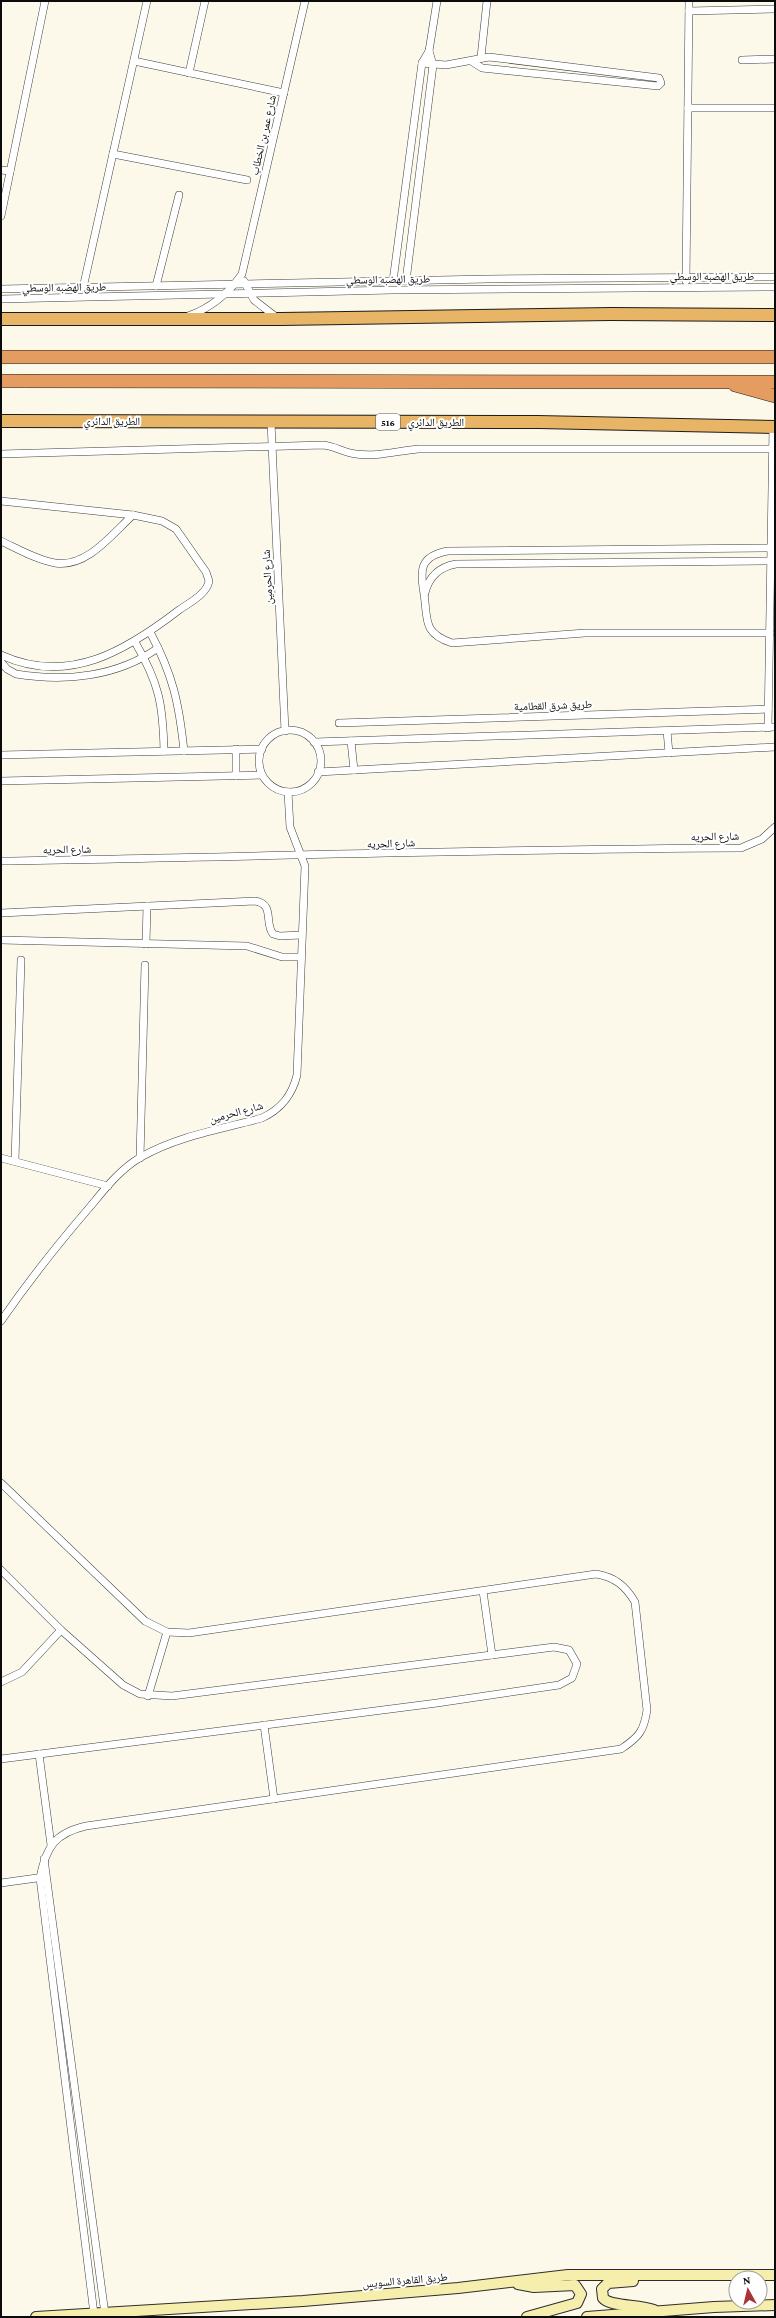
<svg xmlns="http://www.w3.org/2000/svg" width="776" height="2318" font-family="'Crimson Pro','Noto Naskh Arabic',serif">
  <rect width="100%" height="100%" fill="#fdf9ea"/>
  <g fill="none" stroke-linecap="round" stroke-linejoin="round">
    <!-- minor casing -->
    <g stroke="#3e3e3e" stroke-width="8">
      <g id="minor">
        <path d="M689 11 775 9"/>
        <path d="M481 57 487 1"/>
        <path d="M742 60 775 59"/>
        <path d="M134 61 284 93"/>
        <path d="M422 63 446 65 489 57 659 78 661 83 658 86 482 68 471 61"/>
        <path d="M189 73 205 1"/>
        <path d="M688 108H775"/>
        <path d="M113 154 247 180"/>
        <path d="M1 170 10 171"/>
        <path d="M1 216 45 1"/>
        <path d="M244 281 254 300 276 317"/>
        <path d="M393 281 422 63 429 51 437 1"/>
        <path d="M406 281 433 65 429 51"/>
        <path d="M686 281 689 1"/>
        <path d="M156 286 179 195"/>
        <path d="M83 288 147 1"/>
        <path d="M1 289 488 279 775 277"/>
        <path d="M1 299 392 290 775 287"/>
        <path d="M188 316C211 308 228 294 242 274L305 1"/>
        <path d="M271 422 285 731"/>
        <path d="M1 454 323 445C335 446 344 453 356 454 377 457 397 451 418 449H773"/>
        <path d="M1 501 133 515 162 521 176 529 206 572 209 581C207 594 189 603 179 610 127 650 69 686 1 655"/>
        <path d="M1 541C18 549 37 560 55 563 87 568 112 534 133 515"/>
        <path d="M425 593C429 576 439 567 456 564L771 561"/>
        <path d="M150 632C173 675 179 703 184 751"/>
        <path d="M770 633H585L452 643C422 633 428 619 424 594 420 571 419 556 448 551L771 548"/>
        <path d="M135 642C159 683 163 704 164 751"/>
        <path d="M1 662 7 669 16 674C65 682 117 677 158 648"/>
        <path d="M339 723 768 709"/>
        <path d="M768 728 773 427"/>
        <circle cx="290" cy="761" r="31"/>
        <path d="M667 731 669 753"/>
        <path d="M351 741 354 770"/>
        <path d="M314 742 775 727"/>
        <path d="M236 749V776"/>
        <path d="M1 755 262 749"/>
        <path d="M318 772 775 747"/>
        <path d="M1 781 262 775"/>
        <path d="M1 861C248 857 494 849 741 848L762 839 775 827"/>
        <path d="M1 913 255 901C275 904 264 923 273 934L280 936 301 935"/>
        <path d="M1 940 247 946 282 957H301"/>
        <path d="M146 944 147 906"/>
        <path d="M1 1158 108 1186"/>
        <path d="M140 1158 145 965"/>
        <path d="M15 1161 21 960"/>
        <path d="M1 1321C28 1282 58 1244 89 1208 104 1190 120 1169 141 1157 178 1136 221 1129 262 1118 281 1109 292 1096 297 1075L305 866 290 827 288 792"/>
        <path d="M1 1483 145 1621 167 1632 189 1633 596 1574C614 1577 625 1585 635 1602L647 1710C644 1731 639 1737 621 1749L86 1826C55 1833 46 1847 40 1878L94 2314"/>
        <path d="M1 1570 61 1630 123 1685 140 1694 172 1696 554 1647 569 1650 577 1664 572 1678 559 1685 437 1703 1 1759"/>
        <path d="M483 1591 492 1655"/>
        <path d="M1 1682 22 1672 61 1630"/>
        <path d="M148 1696 167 1632"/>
        <path d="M264 1725 274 1799"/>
        <path d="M39 1754 51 1845"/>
        <path d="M44 1859 105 2314"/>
        <path d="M1 1883 44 1877"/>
      </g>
    </g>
    <!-- secondary casing -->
    <g stroke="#2d2d2d" stroke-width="12">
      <g id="secondary">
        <path d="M633 2281 608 2283 602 2289 603 2298C610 2307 640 2304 654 2310"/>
        <path d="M518 2284 534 2287 575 2285 581 2294 577 2303 527 2317"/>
        <path d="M36 2317 303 2301 458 2288 568 2275H775"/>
        <path d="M587 2317 714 2307 775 2305"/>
      </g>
    </g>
    <!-- trunk casing -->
    <g stroke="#1c1c1c" stroke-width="14">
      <g id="trunk">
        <path d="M1 319H281L611 314 775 315"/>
        <path d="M1 421 538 422 775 427"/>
      </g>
    </g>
    <!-- motorway casing -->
    <g stroke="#1c1c1c" stroke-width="14">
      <g id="motorway">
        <path d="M1 357H775"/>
        <path d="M1 381 775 382"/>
        <path d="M735 385 775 396"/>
      </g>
    </g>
    <!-- minor -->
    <use href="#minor" stroke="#fff" stroke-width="7"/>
    <!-- secondary -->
    <use href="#secondary" stroke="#f6eeac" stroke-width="10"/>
    <!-- trunk -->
    <use href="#trunk" stroke="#e8b466" stroke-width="12"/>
    <!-- motorway -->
    <use href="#motorway" stroke="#e59c60" stroke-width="13"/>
  </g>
  <g text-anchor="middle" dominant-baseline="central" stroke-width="4" stroke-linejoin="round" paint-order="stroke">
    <!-- shield labels -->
    <rect fill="#fff" stroke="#545454" stroke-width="1" x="376" y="414" width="24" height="16" rx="3"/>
    <g font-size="10" font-weight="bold" fill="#0b0b0b">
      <text x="388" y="422">516</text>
    </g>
    <!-- street labels -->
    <g font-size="11" fill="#0b0b0b" stroke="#fff">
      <text transform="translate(263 135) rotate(-77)">شارع عمر بن الخطاب</text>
      <text x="712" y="276">طريق الهضبه الوسطي</text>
      <text transform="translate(388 279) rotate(-1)">طريق الهضبه الوسطي</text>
      <text transform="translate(64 287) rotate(-1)">طريق الهضبه الوسطي</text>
      <text x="112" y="421">الطريق الدائري</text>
      <text x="436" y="422">الطريق الدائري</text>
      <text transform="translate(267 577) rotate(-93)">شارع الحرمين</text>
      <text transform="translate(553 705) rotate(-2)">طريق شرق القطامية</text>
      <text transform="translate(715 836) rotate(-1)">شارع الحريه</text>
      <text transform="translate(391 843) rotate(-2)">شارع الحريه</text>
      <text transform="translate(67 849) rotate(-1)">شارع الحريه</text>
      <text transform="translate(236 1112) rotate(-15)">شارع الحرمين</text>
      <text transform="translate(405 2280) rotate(-5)">طريق القاهرة السويس</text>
    </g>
  </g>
  <!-- border -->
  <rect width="776" height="2318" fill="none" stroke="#0b0b0b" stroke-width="4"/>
  <!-- north arrow -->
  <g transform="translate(748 2290) rotate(352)"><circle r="19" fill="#ffffff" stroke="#9d9d9d"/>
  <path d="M0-3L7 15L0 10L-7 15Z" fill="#ab3238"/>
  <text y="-6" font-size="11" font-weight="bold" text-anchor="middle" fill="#0b0b0b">N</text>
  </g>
</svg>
